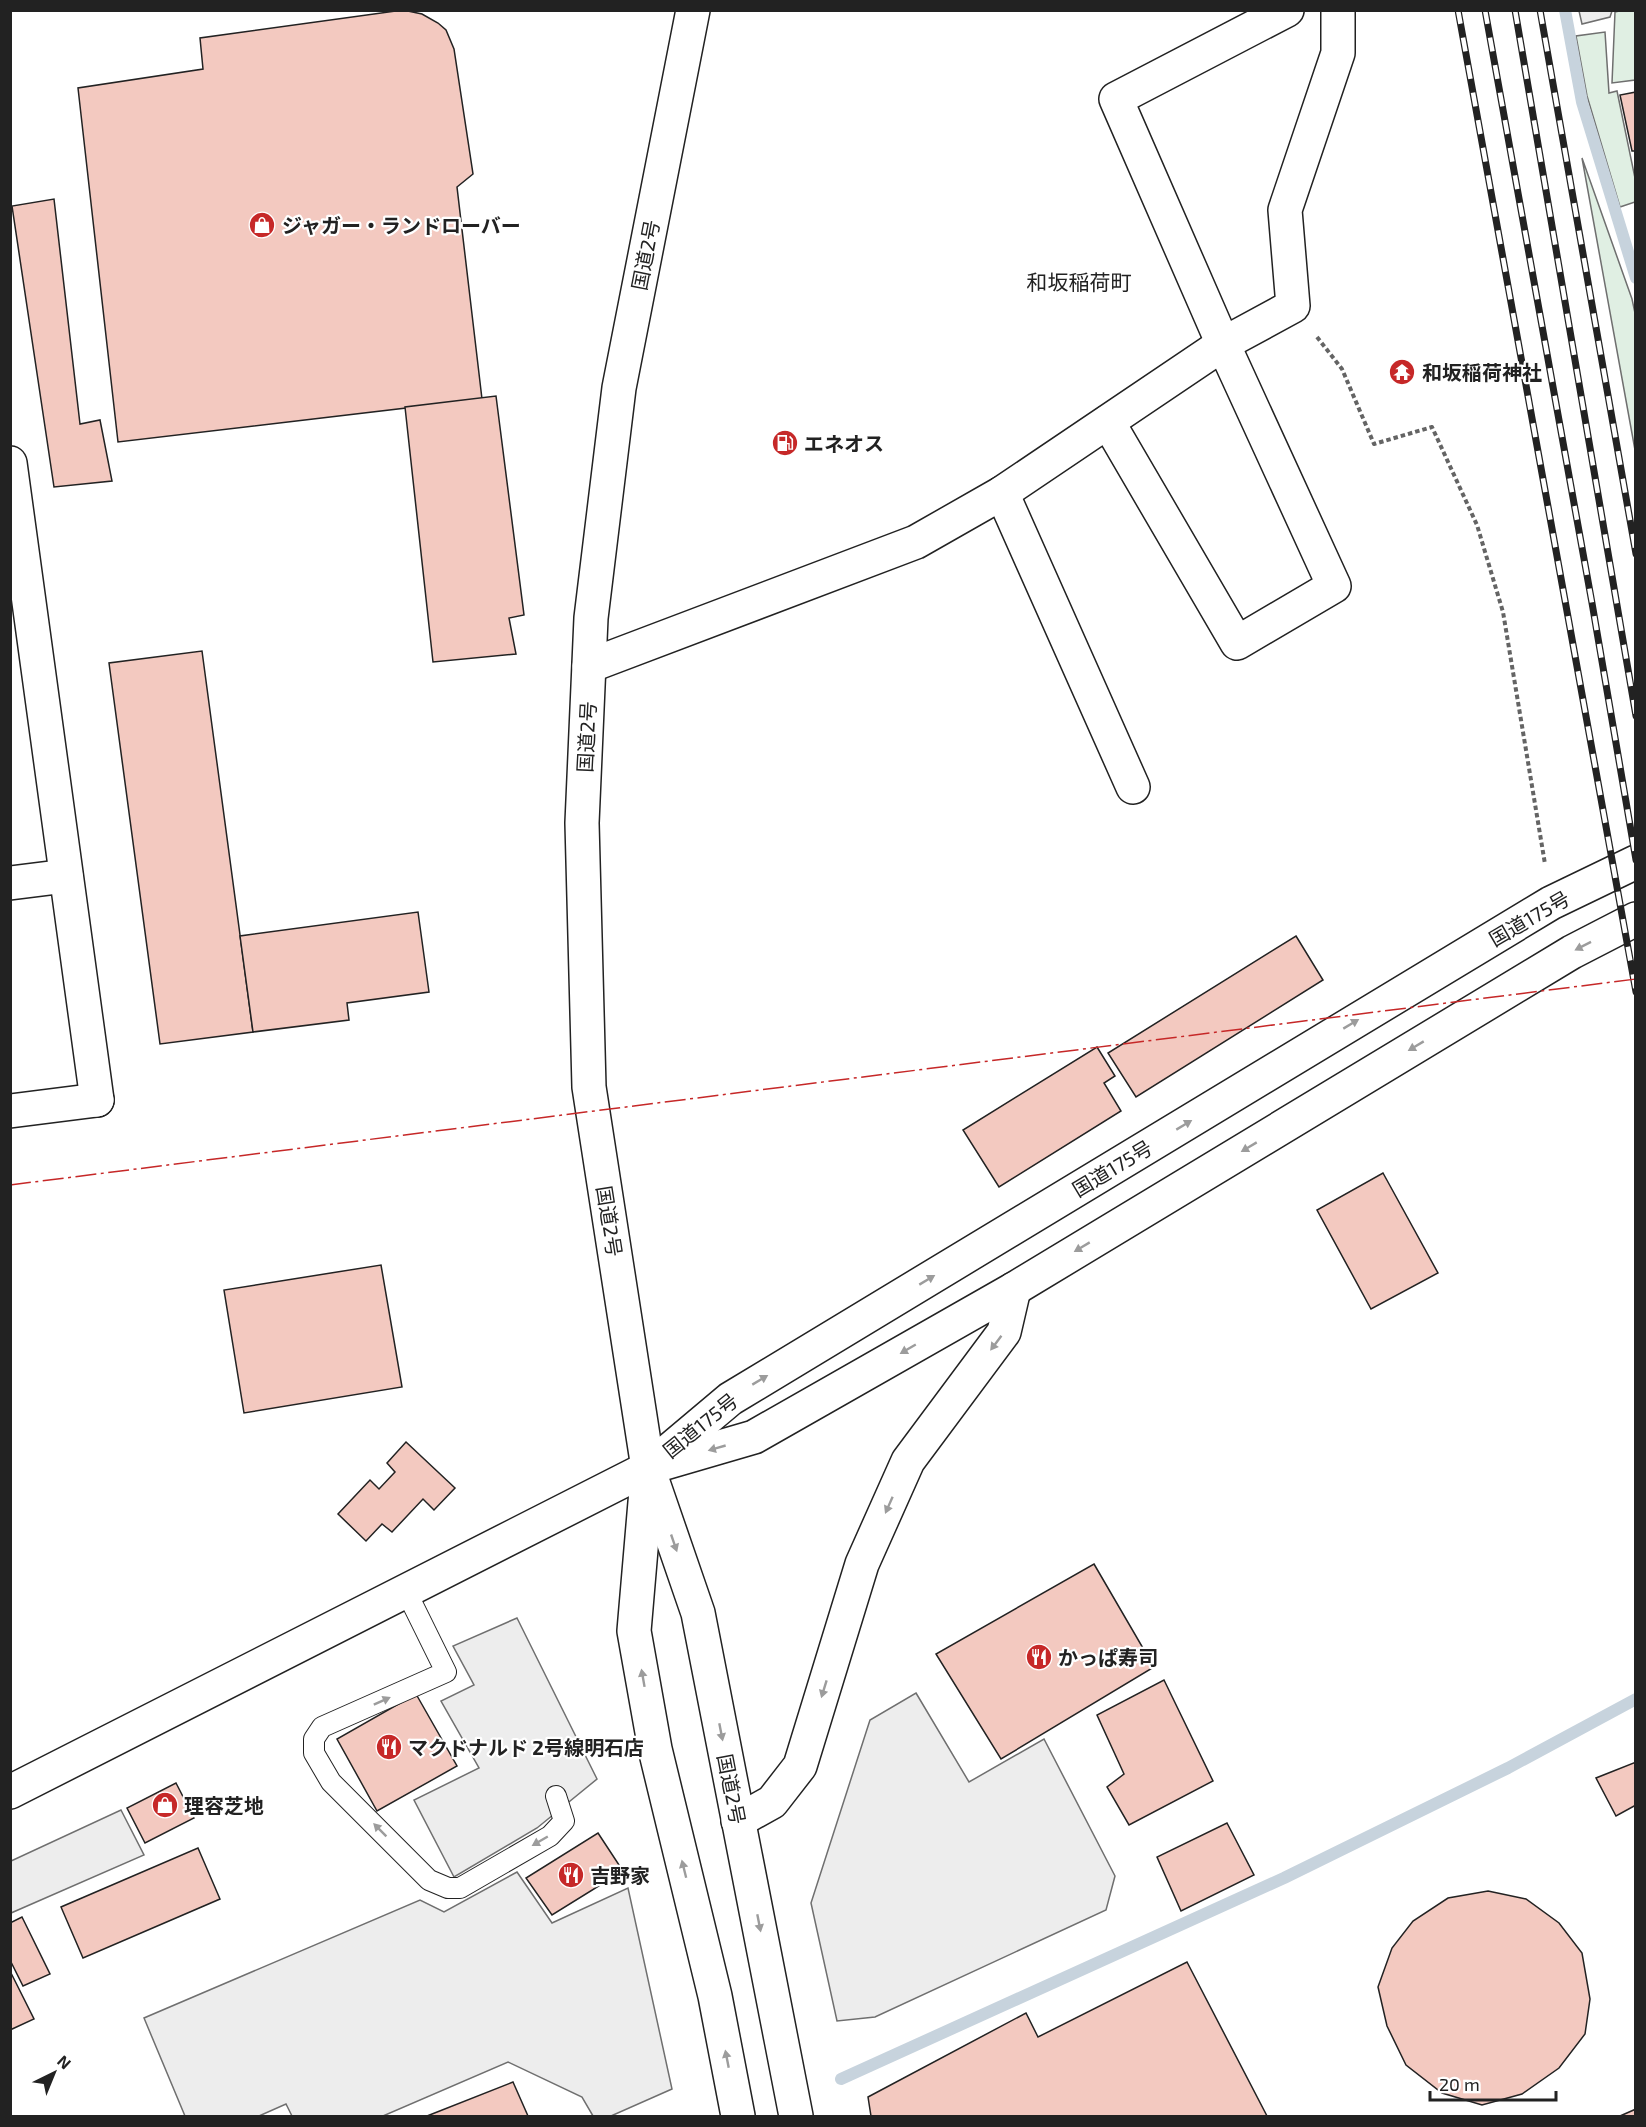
<svg xmlns="http://www.w3.org/2000/svg" width="1646" height="2127" font-family="'Exo 2','Noto Sans JP',sans-serif">
  <rect width="100%" height="100%" fill="#fff"/>
  <!-- green -->
  <g fill="#e0efe3" stroke="#6f6f6f" stroke-width="1.5">
    <path d="M1619 11H1635V80L1612 83 1615 12Z"/>
    <path d="M1605 32 1609 93 1617 91 1635 178V202L1620 207 1587 96 1576 36Z"/>
    <path d="M1582 158 1632 299 1635 313V450Z"/>
  </g>
  <!-- parking -->
  <g fill="#ededed" stroke="#6f6f6f" stroke-width="1.5">
    <path d="M1579 11V10L1612 11 1610 17 1582 24Z"/>
    <path d="M517 1618 597 1779 537 1828 454 1877 414 1800 479 1768 441 1701 474 1685 453 1646Z"/>
    <path d="M916 1693 969 1782 1044 1739 1115 1876 1106 1910 875 2017 837 2021 811 1903 870 1720Z"/>
    <path d="M121 1810 144 1855 11 1913V1861Z"/>
    <path d="M517 1872 552 1923 628 1888 672 2089 611 2116H593L582 2097 508 2062 383 2116H292L286 2104 259 2116H185L144 2018 420 1900 444 1912Z"/>
  </g>
  <g fill="none" stroke-linecap="round" stroke-linejoin="round">
    <!-- stream -->
    <g stroke="#c7d3dd" stroke-width="12">
      <path d="M1565 10 1582 102 1636 278"/>
      <path d="M841 2079 1284 1878 1508 1768 1636 1699"/>
    </g>
  </g>
  <!-- building -->
  <g fill="#f3c9c0" stroke="#222" stroke-width="1.5">
    <path d="M403 10 422 14 438 23 446 30 454 49 473 174 457 187 482 399 118 442 78 88 203 69 200 38Z"/>
    <path d="M1636 92V151H1632L1620 95Z"/>
    <path d="M54 199 80 424 100 420 112 481 54 487 12 206Z"/>
    <path d="M496 396 524 615 509 618 516 654 433 662 405 407Z"/>
    <path d="M202 651 253 1032 160 1044 109 663Z"/>
    <path d="M418 912 429 992 347 1003 349 1020 253 1032 240 936Z"/>
    <path d="M1296 936 1323 980 1136 1097 1108 1053Z"/>
    <path d="M1097 1047 1115 1076 1104 1083 1121 1111 999 1187 963 1130Z"/>
    <path d="M1383 1173 1438 1273 1371 1309 1317 1210Z"/>
    <path d="M381 1265 402 1387 244 1413 224 1290Z"/>
    <path d="M406 1442 455 1488 434 1510 423 1499 392 1532 382 1524 366 1541 338 1514 370 1480 379 1489 395 1472 387 1463Z"/>
    <path d="M1094 1564 1154 1667 1001 1759 936 1654Z"/>
    <path d="M1164 1680 1213 1781 1129 1825 1107 1787 1124 1774 1097 1715Z"/>
    <path d="M416 1694 457 1766 377 1811 337 1739Z"/>
    <path d="M1636 1762V1805L1616 1816 1596 1778Z"/>
    <path d="M176 1783 194 1818 145 1843 127 1808Z"/>
    <path d="M1227 1823 1254 1875 1181 1911 1157 1857Z"/>
    <path d="M598 1833 623 1871 552 1915 526 1878Z"/>
    <path d="M198 1848 220 1899 83 1958 61 1907Z"/>
    <path d="M1488 1891 1526 1899 1559 1923 1582 1953 1590 1999 1585 2034 1559 2068 1522 2094 1482 2105 1442 2093 1406 2065 1387 2026 1378 1987 1392 1948 1413 1921 1448 1898Z"/>
    <path d="M22 1917 50 1974 23 1986 10 1960V1923Z"/>
    <path d="M1187 1962 1267 2116H871L868 2097 1026 2013 1038 2037Z"/>
    <path d="M10 1971 34 2019 10 2030Z"/>
    <path d="M513 2082 528 2116H427Z"/>
    <path d="M1636 2109V2116H1620Z"/>
  </g>
  <g fill="none" stroke-linecap="round" stroke-linejoin="round">
    <!-- lane casing -->
    <g stroke="#222" stroke-width="22">
      <path id="lane" d="M406 1591 446 1672 322 1727 314 1739V1753L331 1782 429 1880 448 1888H460L550 1836 564 1821 556 1796"/>
    </g>
    <!-- street casing -->
    <g stroke="#222" stroke-width="36">
      <g id="street">
        <path d="M1108 422 1237 643 1334 586 1223 344 1116 99 1287 10"/>
        <path d="M1002 493 1133 787"/>
        <path d="M589 666 916 542 1002 493 1223 344 1293 306 1285 210 1338 53V10"/>
        <path d="M10 883 66 876"/>
        <path d="M10 1111 97 1100"/>
      </g>
    </g>
    <!-- secondary casing -->
    <g stroke="#222" stroke-width="36">
      <g id="secondary">
        <path d="M10 463 97 1100"/>
        <path d="M10 1792 648 1468"/>
      </g>
    </g>
    <!-- highway casing -->
    <g stroke="#222" stroke-width="36">
      <g id="highway">
        <path d="M693 10 619 388 591 618 582 823 589 1087 648 1468 698 1613 796 2116"/>
        <path d="M658 1465 754 1437 1014 1289 1572 952 1636 919"/>
        <path d="M648 1468 730 1399 1551 903 1636 862"/>
        <path d="M647 1479 634 1631 655 1749 715 1996 738 2116"/>
        <path d="M738 1821 772 1802 800 1766 862 1564 908 1461 1004 1332 1014 1289"/>
      </g>
    </g>
    <!-- path -->
    <path stroke="#646464" stroke-width="4" stroke-dasharray="4.5 3" stroke-linecap="butt" d="M1317 337 1342 369 1374 444 1432 427 1477 525 1503 612 1545 864"/>
    <!-- lane -->
    <use href="#lane" stroke="#fff" stroke-width="20"/>
    <!-- street -->
    <use href="#street" stroke="#fff" stroke-width="33"/>
    <!-- secondary -->
    <use href="#secondary" stroke="#fff" stroke-width="33"/>
    <!-- highway -->
    <use href="#highway" stroke="#fff" stroke-width="33"/>
    <!-- rail casing -->
    <g stroke="#222" stroke-width="7">
      <g id="rail">
        <path d="M1458 10 1636 992"/>
        <path d="M1485 10 1592 603 1636 860"/>
        <path d="M1515 10 1636 716"/>
        <path d="M1540 10 1636 554"/>
      </g>
    </g>
    <!-- rail -->
    <use href="#rail" stroke="#fff" stroke-width="4.5" stroke-dasharray="14" stroke-linecap="butt"/>
    <!-- power -->
    <path stroke="#c62828" stroke-width="1.5" stroke-dasharray="21 4.5 3 4.5" stroke-linecap="butt" d="M10 1185 1636 979"/>
  </g>
  <!-- one-way arrows -->
  <defs><path id="oneway-solid" d="M-6-.8H1V-3.2L6.5 0L1 3.2V.8H-6Z" transform="scale(1.5)"/></defs>
  <g fill="#9c9c9c">
    <use href="#oneway-solid" transform="translate(1583 946) rotate(153)"/>
    <use href="#oneway-solid" transform="translate(1351 1024) rotate(-31)"/>
    <use href="#oneway-solid" transform="translate(1416 1046) rotate(149)"/>
    <use href="#oneway-solid" transform="translate(1184 1125) rotate(-31)"/>
    <use href="#oneway-solid" transform="translate(1249 1147) rotate(149)"/>
    <use href="#oneway-solid" transform="translate(1082 1247) rotate(149)"/>
    <use href="#oneway-solid" transform="translate(927 1280) rotate(-31)"/>
    <use href="#oneway-solid" transform="translate(996 1343) rotate(127)"/>
    <use href="#oneway-solid" transform="translate(908 1349) rotate(150)"/>
    <use href="#oneway-solid" transform="translate(760 1380) rotate(-31)"/>
    <use href="#oneway-solid" transform="translate(717 1448) rotate(164)"/>
    <use href="#oneway-solid" transform="translate(889 1505) rotate(114)"/>
    <use href="#oneway-solid" transform="translate(674 1543) rotate(71)"/>
    <use href="#oneway-solid" transform="translate(643 1678) rotate(-100)"/>
    <use href="#oneway-solid" transform="translate(824 1689) rotate(107)"/>
    <use href="#oneway-solid" transform="translate(382 1701) rotate(-24)"/>
    <use href="#oneway-solid" transform="translate(721 1732) rotate(79)"/>
    <use href="#oneway-solid" transform="translate(380 1830) rotate(-135)"/>
    <use href="#oneway-solid" transform="translate(540 1841) rotate(150)"/>
    <use href="#oneway-solid" transform="translate(684 1869) rotate(-104)"/>
    <use href="#oneway-solid" transform="translate(759 1923) rotate(79)"/>
    <use href="#oneway-solid" transform="translate(727 2059) rotate(-101)"/>
  </g>
  <!-- icons -->
  <defs>
    <g id="shop-disc" transform="scale(1.35)"><circle r="9.5" fill="#c62828" stroke="#fff"/><path d="M-5-2.5h2.3a2.7 3.5 0 0 1 5.4 0H5L5.5 6h-11ZM-1.5-2.5h3a1.5 2.3 0 0 0-3 0Z" fill="#fff"/></g>
    <g id="temple-disc" transform="scale(1.35)"><circle r="9.5" fill="#c62828" stroke="#fff"/><path d="M0-6L5-2H3V0L6.5 2.5H4V6H1.5V3h-3V6H-4V2.5H-6.5L-3 0V-2H-5Z" fill="#fff"/></g>
    <g id="fuel-disc" transform="scale(1.35)"><circle r="9.5" fill="#c62828" stroke="#fff"/><path d="M-5.5-6h7V0h2V4h1.3V-2.5L3-4.5l.8-.8L6-3V5H2.5V1h-1V6h-7ZM-4.2-4.7v3.2H.2V-4.7Z" fill="#fff"/></g>
    <g id="restaurant-disc" transform="scale(1.35)"><circle r="9.5" fill="#c62828" stroke="#fff"/><path d="M-5-6h1v4h1v-4h1v4h1v-4h1v5L-1.5 .5V6h-2V.5L-5-1ZM5-6V6H3V1.5H1.5Q1.5-4 5-6Z" fill="#fff"/></g>
  </defs>
  <g fill-rule="evenodd">
    <use href="#shop-disc" x="262" y="225"/>
    <use href="#temple-disc" x="1402" y="372"/>
    <use href="#fuel-disc" x="785" y="443"/>
    <use href="#restaurant-disc" x="1039" y="1657"/>
    <use href="#restaurant-disc" x="389" y="1747"/>
    <use href="#shop-disc" x="165" y="1805"/>
    <use href="#restaurant-disc" x="571" y="1875"/>
  </g>
  <g text-anchor="middle" dominant-baseline="central" stroke-width="4.5" stroke-linejoin="round" paint-order="stroke">
    <!-- poi labels -->
    <g font-size="20" font-weight="bold" fill="#222" stroke="#fff" text-anchor="start">
      <text x="282" y="225">ジャガー・ランドローバー</text>
      <text x="1422" y="372">和坂稲荷神社</text>
      <text x="804" y="443">エネオス</text>
      <text x="1058" y="1657">かっぱ寿司</text>
      <text x="408" y="1747">マクドナルド 2号線明石店</text>
      <text x="184" y="1805">理容芝地</text>
      <text x="590" y="1875">吉野家</text>
    </g>
    <!-- street labels -->
    <g font-size="20" fill="#222" stroke="#fff">
      <text transform="translate(645 255) rotate(-79)">国道2号</text>
      <text transform="translate(586 737) rotate(-87)">国道2号</text>
      <text transform="translate(1529 918) rotate(-30)">国道175号</text>
      <text transform="translate(1112 1168) rotate(-31)">国道175号</text>
      <text transform="translate(610 1221) rotate(81)">国道2号</text>
      <text transform="translate(700 1425) rotate(-39)">国道175号</text>
      <text transform="translate(732 1789) rotate(79)">国道2号</text>
    </g>
    <!-- neighbourhood labels -->
    <g font-size="21" fill="#222" stroke="#fff">
      <text x="1079" y="281">和坂稲荷町</text>
    </g>
  </g>
  <!-- border -->
  <rect width="1646" height="2127" fill="none" stroke="#222222" stroke-width="24"/>
  <!-- north arrow -->
  <g transform="translate(54 2073) rotate(43)" stroke="#ffffff" stroke-width="4.5" paint-order="stroke">
  <path d="M0-4.5L10 22L0 15L-10 22Z" fill="#222222"/>
  <text y="-9" font-size="16" font-weight="bold" text-anchor="middle" fill="#222222">N</text>
  </g>
  <!-- scale -->
  <path d="M1430 2091v9h126v-9" fill="none" stroke="#222222" stroke-width="3"/>
  <text x="1439" y="2091" font-size="18" fill="#222222" stroke="#ffffff" stroke-width="4.5" paint-order="stroke">20 m</text>
</svg>
